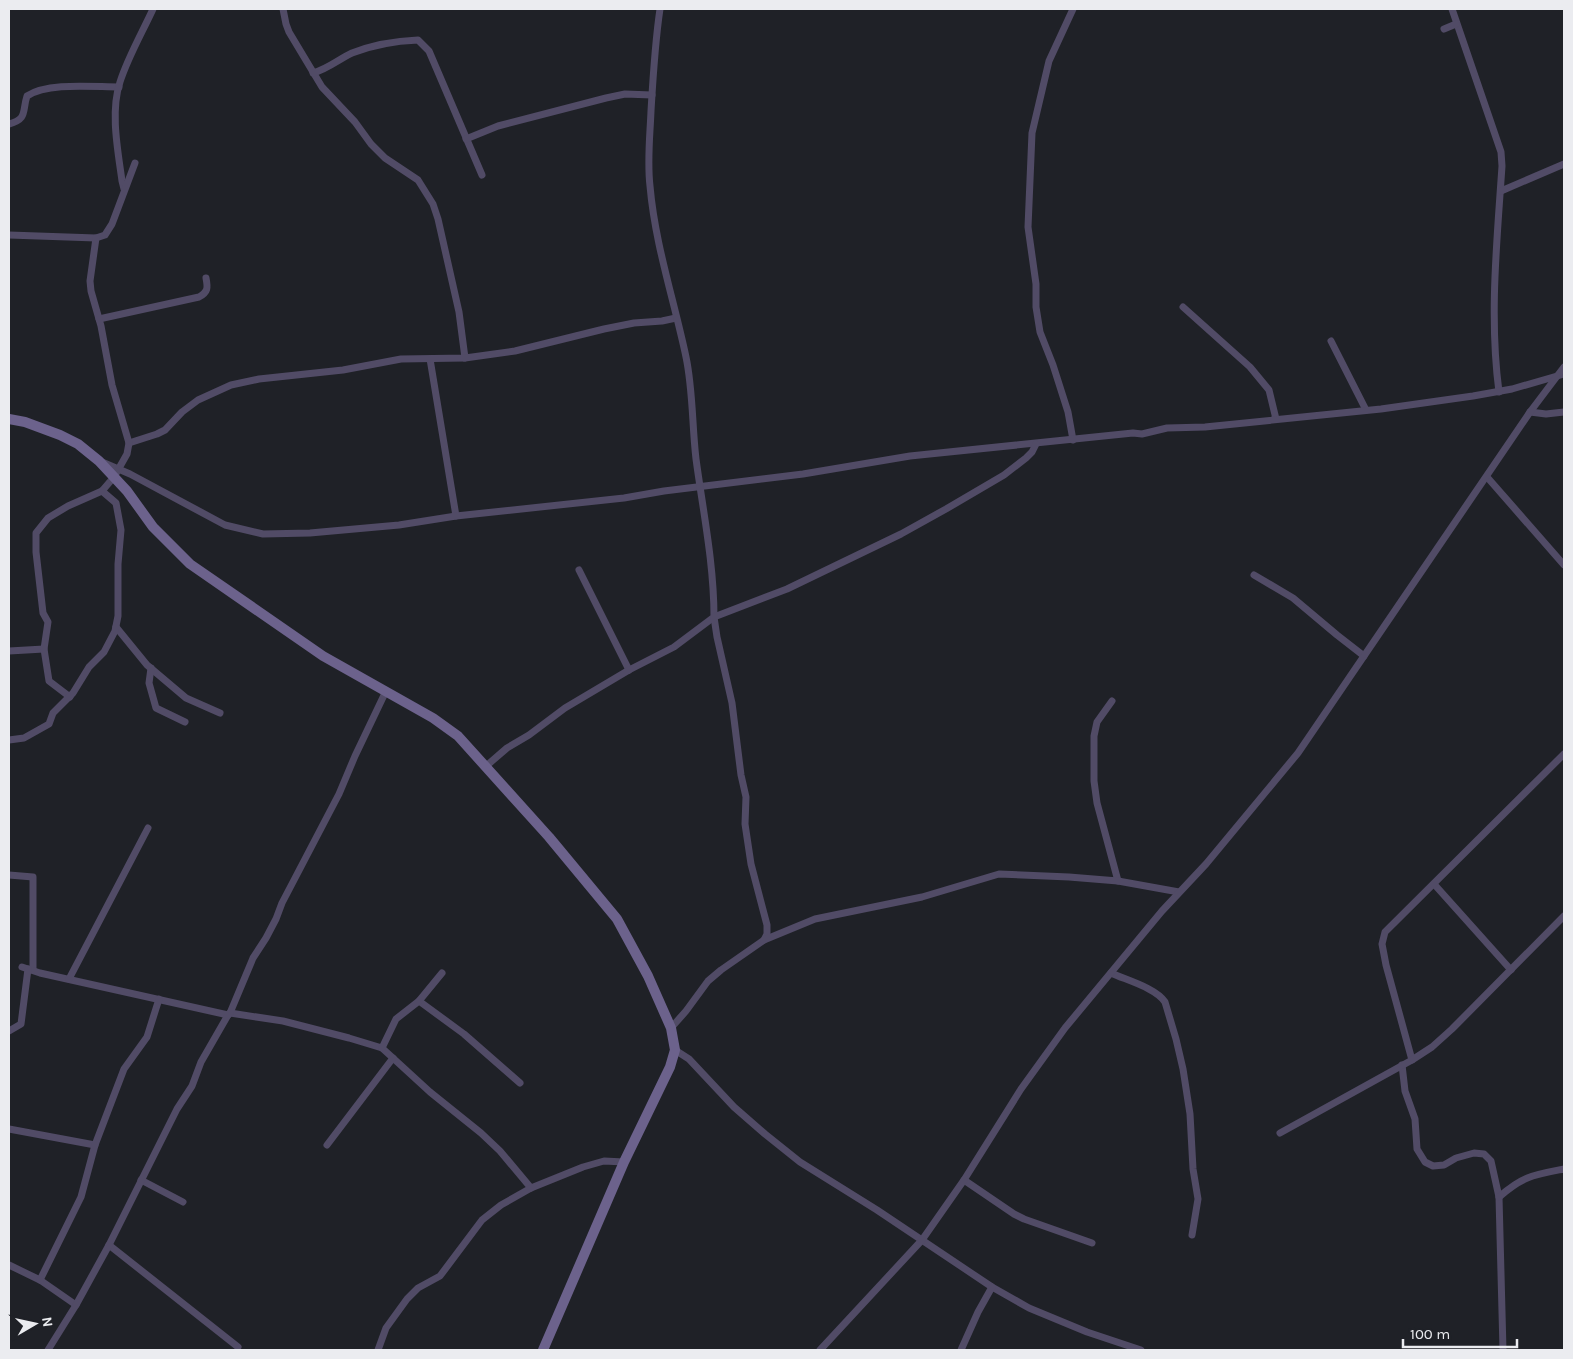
<svg xmlns="http://www.w3.org/2000/svg" width="1573" height="1359" font-family="Karla,sans-serif">
  <rect width="100%" height="100%" fill="#1f2127"/>
  <g fill="none" stroke-linecap="round" stroke-linejoin="round">
    <!-- street -->
    <g stroke="#514b66" stroke-width="7">
      <path d="M283 9 286 24 289 32 322 87 355 122 371 144 385 158 418 180 433 204 438 219 459 312 465 358"/>
      <path d="M1452 9 1501 152 1502 166C1497 241 1489 317 1499 392"/>
      <path d="M1444 29 1456 24"/>
      <path d="M313 73C328 69 339 59 352 53 375 44 394 41 418 40L429 51 482 175"/>
      <path d="M9 124C28 119 22 111 27 96 48 82 93 87 119 87"/>
      <path d="M466 139 498 126 606 98 625 94 652 95"/>
      <path d="M124 189 122 181C118 151 110 112 120 82 128 57 142 33 153 9"/>
      <path d="M1501 191 1564 164"/>
      <path d="M9 235 96 238 105 235 112 224 135 163"/>
      <path d="M1183 307 1250 367 1269 390 1276 419"/>
      <path d="M99 319 199 297C208 292 208 288 206 278"/>
      <path d="M1331 341 1366 410"/>
      <path d="M430 359 456 516"/>
      <path d="M1530 412 1546 414 1564 412"/>
      <path d="M1073 440 1068 412 1053 365 1040 332 1036 307V284L1028 227 1032 133 1049 61 1073 9"/>
      <path d="M129 443 157 434 165 430 182 412 198 400 231 385 259 379 343 370 401 359 465 358 515 351 604 329 634 323 662 321 676 318"/>
      <path d="M102 462 130 474 225 525 263 534 310 533 399 525 456 516 624 498 664 491 803 474 910 456 1133 433 1142 434 1167 428 1205 427 1381 409 1473 396 1512 389 1564 374"/>
      <path d="M1487 477 1564 565"/>
      <path d="M579 570 629 670"/>
      <path d="M1254 575 1293 598 1337 635 1364 656"/>
      <path d="M116 627 147 665 186 698 220 713"/>
      <path d="M9 651 44 649"/>
      <path d="M151 668 149 683 156 708 185 722"/>
      <path d="M70 697 49 681 44 649 48 622 43 613 36 552V533L48 518 68 506 102 491 114 477 127 454 129 443 112 385 101 326 91 291 90 281 96 238"/>
      <path d="M1112 701 1097 722 1094 736V781L1097 803 1118 881"/>
      <path d="M9 740 24 738 49 724 53 713 73 693 89 667 104 652 115 631 118 616V564L121 530 116 503 102 491"/>
      <path d="M485 767 507 748 529 735 565 708 629 670 674 647 714 617C714 564 703 511 696 459 692 425 693 390 686 357 674 300 655 244 650 186 647 161 650 136 651 111 653 77 655 42 660 9"/>
      <path d="M9 875 33 877V970"/>
      <path d="M1434 884 1511 970"/>
      <path d="M764 940 767 934V925L751 864 745 824 746 797 741 775 732 703 717 637 714 617 787 589 901 534 946 509 1004 475 1026 458 1032 452 1036 444"/>
      <path d="M22 967 40 973 228 1015"/>
      <path d="M1111 973C1126 980 1156 988 1165 1002L1176 1039 1183 1069 1190 1114 1193 1169 1198 1199 1192 1235"/>
      <path d="M69 979 148 828"/>
      <path d="M419 1001 464 1034 520 1083"/>
      <path d="M230 1013 283 1021 349 1038 382 1048 430 1092 481 1133 500 1151 531 1188"/>
      <path d="M671 1028 686 1011 708 981 721 970 764 940 815 919 922 897 999 874 1069 877 1118 881 1179 892"/>
      <path d="M9 1031 21 1024 28 969"/>
      <path d="M382 1048 396 1019 419 1001 442 973"/>
      <path d="M675 1050 689 1059 734 1107 765 1134 800 1162 877 1210 992 1287 1029 1308 1087 1332 1141 1350"/>
      <path d="M1412 1060 1386 965 1382 944 1385 932 1564 754"/>
      <path d="M1402 1065 1405 1091 1415 1119 1417 1149 1425 1162 1433 1166 1444 1165 1456 1158 1474 1153 1484 1154 1491 1161 1499 1197 1503 1350"/>
      <path d="M9 1129 95 1145"/>
      <path d="M1280 1133 1412 1060 1432 1047 1452 1029 1564 916"/>
      <path d="M327 1145 393 1058"/>
      <path d="M141 1180 183 1202"/>
      <path d="M964 1180 1014 1214 1024 1219 1092 1243"/>
      <path d="M1499 1197C1523 1176 1533 1175 1564 1169"/>
      <path d="M109 1245 238 1347"/>
      <path d="M9 1265 40 1280 76 1305"/>
      <path d="M40 1280 81 1197 95 1145 124 1069 147 1037 159 999"/>
      <path d="M48 1350 76 1305 109 1245 177 1109 192 1086 201 1062 228 1015 230 1013 253 958 266 938 276 919 282 903 339 794 355 756 386 691"/>
      <path d="M378 1350 386 1328 407 1299 418 1288 440 1276 482 1220 501 1205 531 1188 583 1167 604 1161 624 1162"/>
      <path d="M820 1350 922 1240 964 1180 1021 1089 1065 1028 1162 911 1206 864 1298 753 1530 412 1564 367"/>
      <path d="M961 1350 978 1312 992 1287"/>
    </g>
    <!-- secondary -->
    <path stroke="#6c628c" stroke-width="10" d="M9 419 25 422 60 435 78 444 99 461 127 491 153 527 190 564 323 656 433 718 458 736 549 837 617 919 648 976 671 1028 675 1050 670 1067 624 1162 543 1350"/>
  </g>
  <!-- border -->
  <rect width="1573" height="1359" fill="none" stroke="#ebecf0" stroke-width="20"/>
  <!-- north arrow -->
  <g transform="translate(35 1324) rotate(81)" stroke="#1f2127" stroke-width="4" paint-order="stroke">
  <path d="M0-4L9 19L0 12L-9 19Z" fill="#ebecf0"/>
  <text y="-8" font-size="14" font-weight="bold" text-anchor="middle" fill="#ebecf0">N</text>
  </g>
  <!-- scale -->
  <path d="M1403 1339v8h114v-8" fill="none" stroke="#ebecf0" stroke-width="2.5"/>
  <text x="1410" y="1339" font-size="15" fill="#ebecf0" stroke="#1f2127" stroke-width="4" paint-order="stroke">100 m</text>
</svg>
